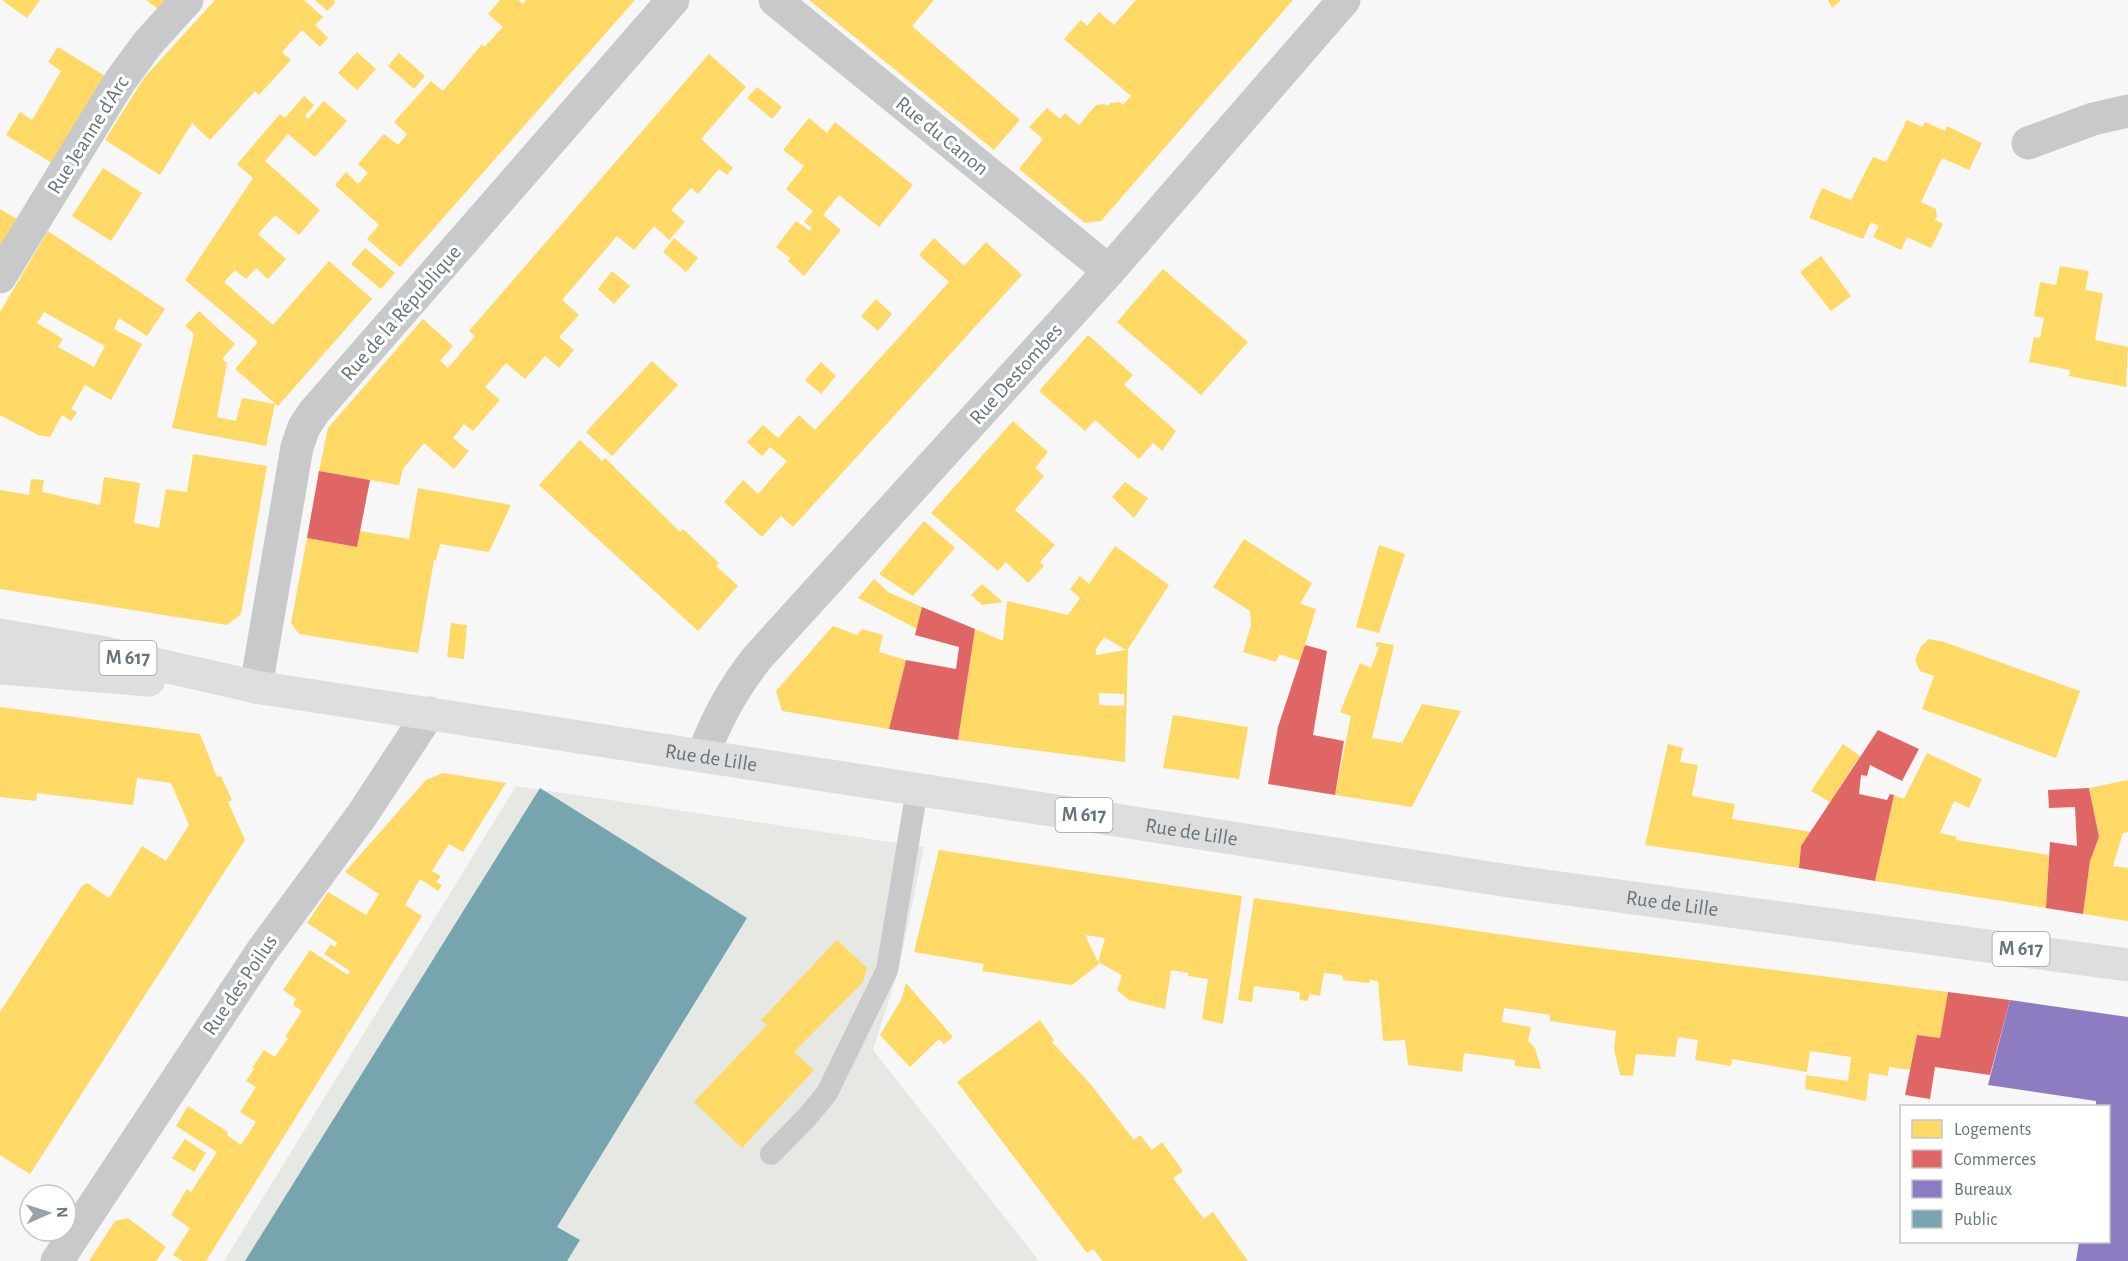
<svg xmlns="http://www.w3.org/2000/svg" width="2128" height="1261" font-family="'Alegreya Sans',sans-serif">
  <rect width="100%" height="100%" fill="#f7f7f7"/>
  <!-- pitch -->
  <path fill="#e6e8e4" d="M516 786 924 847 899 968 873 1050 1039 1261H224Z"/>
  <!-- homes -->
  <g fill="#ffd966" fill-rule="evenodd">
    <path d="M2 0H40L27 18Z"/>
    <path d="M146 0H165L158 9Z"/>
    <path d="M215 0H304L323 17 315 25 328 38 320 47 302 30 282 52 291 60 259 95 255 91 210 140 192 123 160 175 105 140 144 78Z"/>
    <path d="M315 0H334L335 3 327 11Z"/>
    <path d="M500 0H518L523 4 526 0H635L400 267 367 239 379 225 335 185 346 172 358 184 368 173 358 164 384 134 398 145 407 134 394 122 413 101 431 81 443 91 482 44 484 47 503 27 488 14Z"/>
    <path d="M809 0H934L912 26 1020 120 994 150Z"/>
    <path d="M1136 0H1293L1101 221 1085 223 1019 169 1043 139 1029 127 1047 108 1060 119 1065 113 1079 125 1096 105 1104 104 1108 106 1110 103 1120 102 1123 105 1131 96 1064 39 1081 20 1087 26 1099 12 1114 25Z"/>
    <path d="M1828 0H1841L1832 8Z"/>
    <path d="M58 47 105 76 52 163 6 135 20 112 32 120 61 71 48 62Z"/>
    <path d="M357 52 376 69 357 90 338 73Z"/>
    <path d="M399 53 425 76 414 89 388 66Z"/>
    <path d="M709 54 746 87 701 139 733 168 727 175 719 169 698 194 691 188 671 210 685 222 669 240 654 226 634 250 617 236 562 300 579 315 559 337 574 350 559 368 545 356 525 379 506 363 485 387 500 400 473 431 464 424 453 438 469 451 454 469 424 443 403 469 399 485 319 471 328 428 423 319 453 346 440 361 448 368 475 336 469 331Z"/>
    <path d="M757 87 782 107 772 119 747 98Z"/>
    <path d="M304 96 314 105 305 116 308 119 324 101 347 121 315 157 288 134 265 161 320 210 299 235 275 215 258 234 286 259 268 279 256 268 246 279 235 270 224 282 273 325 329 261 372 299 278 406 235 369 258 342 185 280 253 178 237 164 280 114 285 118Z"/>
    <path d="M809 118 827 133 835 122 913 185 879 227 839 195 823 215 841 230 804 276 788 261 790 258 776 247 796 221 810 231 812 228 804 222 813 211 786 189 804 166 783 150Z"/>
    <path d="M1907 120 1922 127 1925 122 1945 131 1947 126 1982 143 1969 170 1942 158 1921 202 1936 209 1937 217 1934 219 1943 224 1931 248 1907 237 1901 250 1873 237 1879 226 1871 222 1863 239 1809 218 1822 188 1851 200 1873 157 1886 162Z"/>
    <path d="M103 168 142 193 111 241 72 216Z"/>
    <path d="M0 209 19 220 0 249Z"/>
    <path d="M48 231 165 309 147 336 119 318 114 329 142 344 111 400 85 385 71 409 77 412 71 421 62 415 50 437 38 435 0 415V312ZM44 312 105 346 94 367 58 347 63 339 37 323Z"/>
    <path d="M674 238 698 258 686 272 663 252Z"/>
    <path d="M934 238 964 266 986 242 1022 275 793 527 781 516 762 537 724 502 743 480 758 494 787 461 770 447 762 456 747 442 763 425 778 438 799 415 815 430 949 282 919 255Z"/>
    <path d="M365 248 395 273 381 289 351 264Z"/>
    <path d="M1821 256 1851 296 1831 311 1800 272Z"/>
    <path d="M2060 266 2089 271 2085 290 2103 293 2095 340 2128 347 2126 387 2069 376 2070 370 2029 362 2034 337 2040 338 2044 318 2034 316 2040 282 2056 285Z"/>
    <path d="M1163 269 1248 342 1201 395 1117 322Z"/>
    <path d="M612 271 630 286 614 304 598 289Z"/>
    <path d="M876 299 892 314 878 331 861 316Z"/>
    <path d="M199 311 235 344 222 359 227 363 217 417 236 421 242 398 275 404 266 446 172 428 194 334 185 326Z"/>
    <path d="M1088 335 1133 375 1124 385 1176 431 1162 451 1153 443 1139 459 1095 420 1085 431 1039 391Z"/>
    <path d="M652 361 678 385 612 456 586 432Z"/>
    <path d="M821 362 836 376 821 394 805 380Z"/>
    <path d="M1013 421 1048 452 1035 468 1044 476 1015 510 1055 545 1040 562 1044 566 1028 583 1006 562 998 571 931 513Z"/>
    <path d="M580 440 602 461 605 458 680 532 683 529 719 563 716 566 738 586 698 631 539 485Z"/>
    <path d="M193 454 267 466 241 614 227 625 0 589V490L29 495 31 479 44 480 42 492 100 505 104 477 140 483 134 523 159 528 166 489 187 492Z"/>
    <path d="M1125 482 1148 498 1134 518 1112 497Z"/>
    <path d="M418 488 511 505 489 552 440 544 436 560H434L418 653 299 634 291 623 307 538 357 547 360 531 409 539Z"/>
    <path d="M924 521 955 548 913 596 879 574Z"/>
    <path d="M1244 539 1312 583 1300 604 1316 609 1300 661 1279 654 1276 662 1243 652 1251 625 1250 611 1213 587Z"/>
    <path d="M1379 545 1405 554 1379 633 1356 627Z"/>
    <path d="M1115 546 1169 585 1128 649 1125 762 958 740 975 629 1003 641 1007 601 1068 615 1080 598 1070 589 1080 576 1089 584ZM1104 637 1126 650 1096 655V649ZM1099 693 1124 694V706L1099 705Z"/>
    <path d="M874 579 888 592 922 607 917 629 858 598Z"/>
    <path d="M982 584 1003 602 982 605 971 595Z"/>
    <path d="M451 623 467 625 464 659 447 657Z"/>
    <path d="M833 626 857 635 862 629 883 635 879 652 906 660 889 729 782 711 776 691Z"/>
    <path d="M1929 639 1944 642 2080 691 2056 758 1922 709 1934 676 1920 671 1915 660 1921 646Z"/>
    <path d="M1377 642 1394 645 1372 738 1402 743 1422 704 1461 711 1412 807 1335 795 1351 716 1340 712 1360 663 1371 668 1379 647 1375 646Z"/>
    <path d="M0 707 200 734 217 777 221 776 232 800 228 802 245 840 30 1174 0 1155V1012L82 886 87 883 109 898 142 846 166 861 189 825 171 783 137 778 133 805 37 793 36 801 0 797Z"/>
    <path d="M1173 715 1248 727 1239 779 1163 768Z"/>
    <path d="M1668 744 1683 748 1680 762 1698 765 1692 796 1735 804 1732 819 1812 832 1801 846 1799 868 1645 845Z"/>
    <path d="M1843 744 1860 756 1830 802 1811 791Z"/>
    <path d="M1927 753 1982 779 1969 808 1954 801 1940 833 1957 837 1956 840 2049 855 2046 908 1875 881 1894 795 1904 799Z"/>
    <path d="M443 773 506 783 463 852 449 844 432 871 441 876 436 882 442 885 438 891 420 879 405 905 422 916 206 1261H183L173 1255 190 1228 171 1215 187 1189 191 1192 217 1152 176 1126 188 1106 228 1132 227 1135 241 1145 256 1122 240 1112 256 1087 246 1081 254 1069 252 1068 264 1050 275 1057 288 1038 285 1037 302 1011 293 1005 296 999 283 990 310 950 348 975 350 971 324 954 331 944 335 947 338 943 307 923 328 892 366 915 379 894 345 872 426 780Z"/>
    <path d="M2128 780V832L2123 833 2113 866 2128 868V921L2083 914 2090 861 2099 837 2089 788Z"/>
    <path d="M939 850 1242 896 1223 1024 1202 1019 1208 979 1188 976V973L1171 970 1165 1009 1129 1000 1117 990 1122 975 1098 962 1105 938 1085 935 1099 964 1072 985 982 971 984 964 914 952Z"/>
    <path d="M1254 898 1559 943 1948 992 1940 1038 1917 1035 1910 1070 1889 1067 1888 1076 1869 1073 1866 1101 1805 1089 1806 1075 1848 1081 1851 1057 1810 1051 1807 1072 1732 1059 1731 1066 1695 1060 1698 1040 1678 1037 1675 1057 1636 1054 1633 1076 1620 1075 1614 1049 1616 1031 1550 1021V1015L1504 1008 1502 1022 1531 1027 1528 1041 1535 1048 1541 1069 1515 1066V1060L1464 1053 1462 1072 1448 1070 1408 1065 1405 1040 1383 1041 1378 981 1370 980 1369 983 1343 980 1342 975 1324 973 1320 996 1309 994 1308 1001 1299 1000 1300 992 1254 986 1252 1002 1238 1000Z"/>
    <path d="M837 940 867 968 863 982 794 1052 814 1070 742 1148 694 1102 767 1025 761 1020Z"/>
    <path d="M906 983 953 1037 944 1044 939 1039 910 1067 880 1035 901 1000Z"/>
    <path d="M1040 1020 1054 1040 1052 1042 1092 1086 1134 1140 1140 1135 1152 1150 1162 1142 1183 1171 1173 1178 1204 1219 1213 1212 1248 1261H1103L1093 1249 1087 1253 957 1082Z"/>
    <path d="M185 1139 206 1153 194 1172 172 1158Z"/>
    <path d="M128 1218 166 1247 156 1261H89L115 1221Z"/>
  </g>
  <!-- shops -->
  <g fill="#e06666">
    <path d="M319 471 370 480 357 547 307 538Z"/>
    <path d="M922 607 975 629 958 740 889 729 906 660 956 669 959 647 915 635Z"/>
    <path d="M1305 645 1327 651 1313 735 1344 741 1335 795 1268 784 1278 727Z"/>
    <path d="M1878 730 1919 749 1902 781 1870 765 1867 776 1861 775 1859 794 1887 800 1890 794 1894 795 1875 881 1799 868 1801 846Z"/>
    <path d="M2089 788 2099 837 2090 861 2083 914 2046 908 2050 842 2077 846 2075 807 2049 808 2048 790Z"/>
    <path d="M1948 992 2010 1000 1990 1075 1935 1067 1930 1099 1905 1095 1917 1035 1940 1038Z"/>
  </g>
  <!-- offices -->
  <path fill="#8e7cc3" d="M2010 1000 2128 1017V1261H2076L2079 1242H2108V1106H2096V1101L1988 1085Z"/>
  <!-- public -->
  <path fill="#76a5af" d="M540 788 747 918 557 1227 580 1240 567 1261H245Z"/>
  <g fill="none" stroke-linecap="round" stroke-linejoin="round">
    <!-- lane -->
    <path stroke="#c8c9ca" stroke-width="22" d="M771 1154 808 1116 827 1093 887 970 917 789"/>
    <!-- street -->
    <g stroke="#c8c9ca" stroke-width="33">
      <path d="M775 0 1109 271"/>
      <path d="M2028 143 2093 119 2128 111"/>
      <path d="M0 277 120 81 148 43 187 0"/>
      <path d="M256 687 297 447 304 427 314 412 673 0"/>
      <path d="M703 756C716 719 733 688 758 657L1109 271 1344 0"/>
      <path d="M57 1261 262 951 362 815 429 713"/>
    </g>
    <!-- primary -->
    <g stroke="#dedede" stroke-width="33">
      <path id="s1" d="M0 635 106 653 256 687 637 746 1516 882 2128 965"/>
      <path d="M0 668 149 680"/>
    </g>
  </g>
  <g text-anchor="middle" dominant-baseline="central" stroke-width="6" stroke-linejoin="round" paint-order="stroke">
    <!-- shield labels -->
    <g fill="#fff" stroke="#949ea4" stroke-width="1.5">
      <rect x="99.5" y="641" width="57" height="34" rx="4.5"/>
      <rect x="1055.5" y="798" width="57" height="34" rx="4.5"/>
      <rect x="1992.5" y="932" width="57" height="34" rx="4.5"/>
    </g>
    <g font-size="20" font-weight="bold" fill="#66747d">
      <text x="128" y="658">M 617</text>
      <text x="1084" y="815">M 617</text>
      <text x="2021" y="949">M 617</text>
    </g>
    <!-- street labels -->
    <g font-size="21" fill="#66747d" stroke="#fff">
      <text transform="translate(88 135) rotate(-58)">Rue Jeanne d'Arc</text>
      <text transform="translate(942 136) rotate(39)">Rue du Canon</text>
      <text transform="translate(401 313) rotate(-49)">Rue de la République</text>
      <text transform="translate(1016 374) rotate(-48)">Rue Destombes</text>
      <text stroke="none"><textPath href="#s1" startOffset="722">Rue de Lille</textPath></text>
      <text stroke="none"><textPath href="#s1" startOffset="1208">Rue de Lille</textPath></text>
      <text stroke="none"><textPath href="#s1" startOffset="1694">Rue de Lille</textPath></text>
      <text transform="translate(240 985) rotate(-56)">Rue des Poilus</text>
    </g>
  </g>
  <!-- legend -->
  <rect x="1900" y="1105" width="210" height="138" fill="#ffffff" stroke="#c2c7cb" stroke-width="1.5"/>
  <rect x="1912" y="1120" width="30" height="18" fill="#ffd966" stroke="#c2c7cb" stroke-width="1.5"/>
  <text x="1954" y="1135" font-size="18" fill="#66747d">Logements</text>
  <rect x="1912" y="1150" width="30" height="18" fill="#e06666" stroke="#c2c7cb" stroke-width="1.5"/>
  <text x="1954" y="1165" font-size="18" fill="#66747d">Commerces</text>
  <rect x="1912" y="1180" width="30" height="18" fill="#8e7cc3" stroke="#c2c7cb" stroke-width="1.5"/>
  <text x="1954" y="1195" font-size="18" fill="#66747d">Bureaux</text>
  <rect x="1912" y="1210" width="30" height="18" fill="#76a5af" stroke="#c2c7cb" stroke-width="1.5"/>
  <text x="1954" y="1225" font-size="18" fill="#66747d">Public</text>
  <!-- north arrow -->
  <g transform="translate(48 1213) rotate(87)"><circle r="28" fill="#ffffff" stroke="#c2c7cb" stroke-width="1.5"/>
  <path d="M0-4.5L10 22L0 15L-10 22Z" fill="#99a2a8"/>
  <text y="-9" font-size="16" font-weight="bold" text-anchor="middle" fill="#66747d">N</text>
  </g>
</svg>
